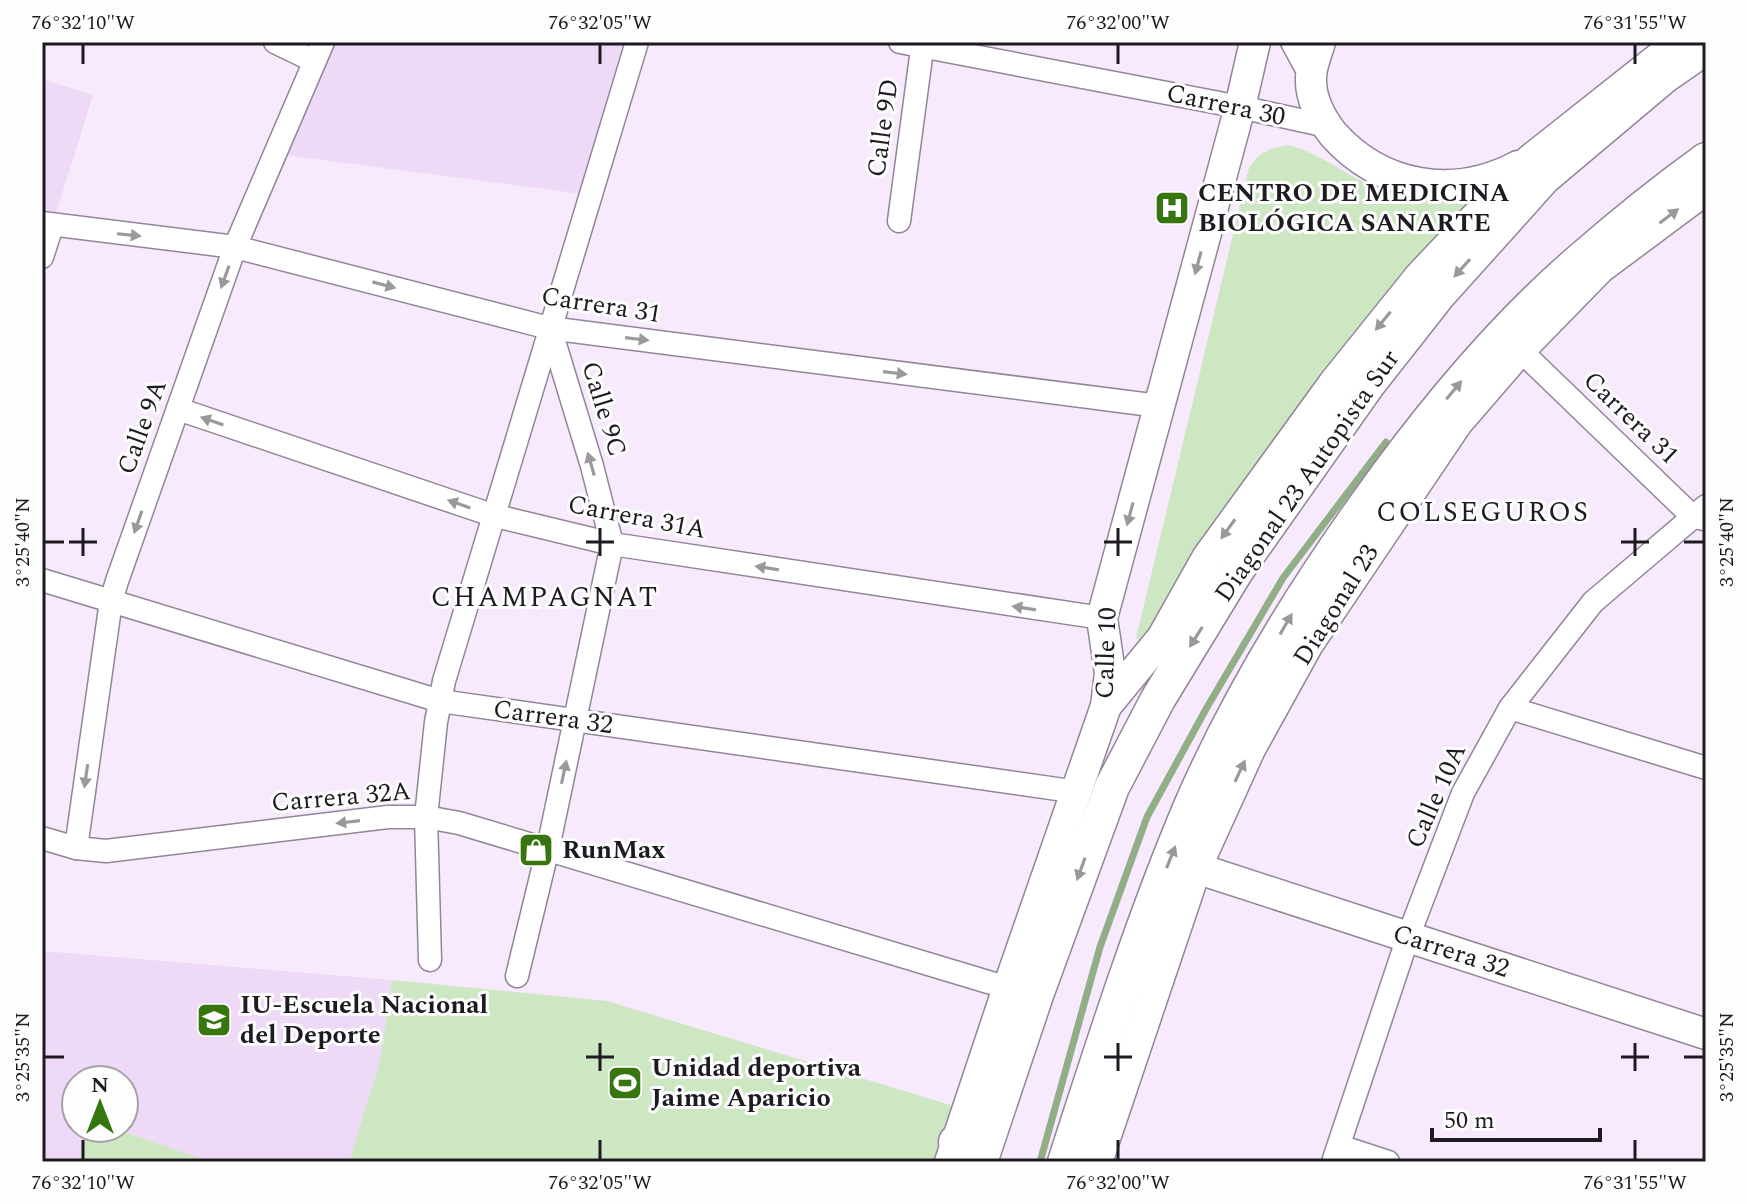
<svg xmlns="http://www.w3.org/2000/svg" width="1748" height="1204" font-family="Spectral,serif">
  <rect width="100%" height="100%" fill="#f7eafc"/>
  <!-- built -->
  <g fill="#eedaf7">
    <path d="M323 42H637L590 195 277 154Z"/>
    <path d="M42 79 93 95 52 226 42 223Z"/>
    <path d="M42 951 392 980 380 1061 349 1162H212L112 1128H124V1080H76V1128H89L78 1162H42Z"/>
  </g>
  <!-- green -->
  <g fill="#cde7c3">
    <path d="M1288 145C1317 152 1340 171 1368 184 1402 199 1438 196 1474 196L1476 198 1143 642 1136 638 1249 168C1259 152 1269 148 1288 145Z"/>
    <path d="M392 980 607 1001 967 1110 950 1162H349L380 1061Z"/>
    <path d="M89 1128H112L212 1162H78Z"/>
  </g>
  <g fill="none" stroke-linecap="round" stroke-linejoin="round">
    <!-- stream -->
    <path stroke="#91ae86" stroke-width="7" d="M1040 1162 1100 947 1147 817 1206 709 1283 578 1386 442"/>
    <!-- street casing -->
    <g stroke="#938599" stroke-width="25">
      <g id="street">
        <path d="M275 42 314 61"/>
        <path d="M900 42 1240 107 1327 126"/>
        <path d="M1292 42 1311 77"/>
        <path d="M899 221 923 42"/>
        <path d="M42 223 235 247 549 328 1159 406"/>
        <path d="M42 257 52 226"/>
        <path d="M1520 350 1692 516 1703 519"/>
        <path d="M178 409 492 515 612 544 1102 618"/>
        <path d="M42 580 440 701 1078 792"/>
        <path d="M1510 708 1706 768"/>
        <path d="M42 838 76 848 106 851 388 817H426L459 823 1008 988"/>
        <path d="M76 848 111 601 117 581 235 247 323 42"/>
        <path d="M430 960 426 817 436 722 444 681 637 42"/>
        <path d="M517 976 548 848 612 544 592 466 550 328"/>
        <path d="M1339 1146 1388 1162"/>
        <path d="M1333 1162 1408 937 1463 793 1510 708 1593 602 1706 506"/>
      </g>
    </g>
    <!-- secondary casing -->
    <g stroke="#938599" stroke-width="33">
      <g id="secondary">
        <path d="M1320 42C1317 53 1311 66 1311 78 1310 98 1321 119 1333 134 1381 188 1454 200 1518 166"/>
        <path d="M1106 706 1162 638 1207 558 1334 383 1420 276 1530 160 1679 42"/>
        <path d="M1196 868 1706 1034"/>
        <path d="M950 1162 1008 988 1106 706 1110 673 1102 618 1240 107 1255 42"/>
        <path d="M1097 1162 1196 868 1250 749 1308 644 1457 423 1520 350 1600 268 1706 189"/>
      </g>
    </g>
    <!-- primary casing -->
    <g stroke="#938599" stroke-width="37">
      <g id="primary">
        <path d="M956 1142 991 1127"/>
        <path d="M980 1162 1036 995 1112 787 1158 699 1236 571 1368 384 1438 295 1544 177 1664 76 1706 47"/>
        <path d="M1065 1162C1104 1042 1142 922 1191 806 1237 700 1298 600 1365 506 1428 417 1499 330 1582 259 1622 224 1663 191 1706 160"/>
      </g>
    </g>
    <!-- street -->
    <use href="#street" stroke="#fff" stroke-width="22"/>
    <!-- secondary -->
    <use href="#secondary" stroke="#fff" stroke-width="30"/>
    <!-- primary -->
    <use href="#primary" stroke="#fff" stroke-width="34"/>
  </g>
  <!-- one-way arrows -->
  <defs><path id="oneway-solid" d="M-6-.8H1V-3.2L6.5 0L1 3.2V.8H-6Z" transform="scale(2)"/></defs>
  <g fill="#9a989c">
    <use href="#oneway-solid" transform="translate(1669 216) rotate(-37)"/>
    <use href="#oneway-solid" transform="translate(129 235) rotate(6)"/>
    <use href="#oneway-solid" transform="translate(1198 263) rotate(105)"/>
    <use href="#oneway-solid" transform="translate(1462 268) rotate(132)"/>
    <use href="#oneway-solid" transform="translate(225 277) rotate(110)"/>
    <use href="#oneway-solid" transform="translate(384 285) rotate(15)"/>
    <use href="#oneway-solid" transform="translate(1383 321) rotate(129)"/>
    <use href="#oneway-solid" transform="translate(637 339) rotate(7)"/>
    <use href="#oneway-solid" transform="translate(895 373) rotate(7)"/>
    <use href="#oneway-solid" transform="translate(1454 390) rotate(-50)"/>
    <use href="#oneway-solid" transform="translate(212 421) rotate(-161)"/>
    <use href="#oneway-solid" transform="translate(591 464) rotate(-106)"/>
    <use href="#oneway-solid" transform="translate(459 504) rotate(-161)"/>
    <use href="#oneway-solid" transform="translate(1130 514) rotate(105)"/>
    <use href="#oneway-solid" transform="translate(138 522) rotate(109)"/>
    <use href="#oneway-solid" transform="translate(1228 529) rotate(126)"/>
    <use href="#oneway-solid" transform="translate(767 568) rotate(-171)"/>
    <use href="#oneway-solid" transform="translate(1024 608) rotate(-171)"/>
    <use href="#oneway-solid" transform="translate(1286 624) rotate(-60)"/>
    <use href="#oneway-solid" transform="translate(1196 637) rotate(122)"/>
    <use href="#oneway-solid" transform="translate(1240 771) rotate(-65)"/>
    <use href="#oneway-solid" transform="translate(564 772) rotate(-78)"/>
    <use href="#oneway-solid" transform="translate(86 776) rotate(98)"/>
    <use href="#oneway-solid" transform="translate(348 822) rotate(173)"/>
    <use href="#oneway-solid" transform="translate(1171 857) rotate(-68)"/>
    <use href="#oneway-solid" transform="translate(1081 869) rotate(110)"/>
  </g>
  <!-- ticks -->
  <path fill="none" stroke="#1f1a22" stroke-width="3" d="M83 44V64M600 44V64M1118 44V64M1635 44V64M83 528V556M600 528V556M1118 528V556M1635 528V556M44 542H64M69 542H97M586 542H614M1104 542H1132M1621 542H1649M1684 542H1704M600 1043V1071M1118 1043V1071M1635 1043V1071M44 1057H64M586 1057H614M1104 1057H1132M1621 1057H1649M1684 1057H1704M83 1140V1160M600 1140V1160M1118 1140V1160M1635 1140V1160"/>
  <!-- icons -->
  <defs>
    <g id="hospital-square" transform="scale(1.8)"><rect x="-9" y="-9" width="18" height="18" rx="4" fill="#37750e" stroke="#fdfdfd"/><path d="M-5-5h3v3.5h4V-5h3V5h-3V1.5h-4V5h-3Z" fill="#fff"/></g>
    <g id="shop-square" transform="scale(1.8)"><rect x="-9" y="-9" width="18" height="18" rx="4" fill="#37750e" stroke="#fdfdfd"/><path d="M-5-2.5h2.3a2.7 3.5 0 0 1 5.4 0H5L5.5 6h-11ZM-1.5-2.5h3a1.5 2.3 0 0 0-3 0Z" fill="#fff"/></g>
    <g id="university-square" transform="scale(1.8)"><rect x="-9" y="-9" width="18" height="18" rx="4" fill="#37750e" stroke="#fdfdfd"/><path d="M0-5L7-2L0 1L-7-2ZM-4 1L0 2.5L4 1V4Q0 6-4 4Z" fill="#fff"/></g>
    <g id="stadium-square" transform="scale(1.8)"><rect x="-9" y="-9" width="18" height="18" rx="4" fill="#37750e" stroke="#fdfdfd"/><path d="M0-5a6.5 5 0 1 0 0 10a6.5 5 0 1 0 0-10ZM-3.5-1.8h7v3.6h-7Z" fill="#fff"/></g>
  </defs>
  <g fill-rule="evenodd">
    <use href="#hospital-square" x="1172" y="208"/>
    <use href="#shop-square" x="536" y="850"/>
    <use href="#university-square" x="214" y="1020"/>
    <use href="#stadium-square" x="625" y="1083"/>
  </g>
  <g text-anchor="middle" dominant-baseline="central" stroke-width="6" stroke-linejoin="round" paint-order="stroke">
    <!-- street labels -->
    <g font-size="26" fill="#1f1a22" stroke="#fdfdfd">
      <text transform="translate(1226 105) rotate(12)">Carrera 30</text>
      <text transform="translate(883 128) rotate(-82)">Calle 9D</text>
      <text transform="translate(601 305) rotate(9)">Carrera 31</text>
      <text transform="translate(604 409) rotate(73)">Calle 9C</text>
      <text transform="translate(1631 418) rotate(44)">Carrera 31</text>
      <text transform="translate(142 427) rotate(-70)">Calle 9A</text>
      <text transform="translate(1307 476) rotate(-55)">Diagonal 23 Autopista Sur</text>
      <text transform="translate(637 517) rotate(11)">Carrera 31A</text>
      <text transform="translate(1336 605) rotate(-58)">Diagonal 23</text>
      <text transform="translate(1106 653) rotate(-88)">Calle 10</text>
      <text transform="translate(553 717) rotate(8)">Carrera 32</text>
      <text transform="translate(1436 796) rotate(-66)">Calle 10A</text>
      <text transform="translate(341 797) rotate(-5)">Carrera 32A</text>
      <text transform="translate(1451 951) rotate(18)">Carrera 32</text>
    </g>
    <!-- poi labels -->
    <g font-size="26" font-weight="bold" fill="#1f1a22" stroke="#fdfdfd" text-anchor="start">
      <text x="1198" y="193">CENTRO DE MEDICINA<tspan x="1198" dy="30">BIOLÓGICA SANARTE</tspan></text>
      <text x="562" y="850">RunMax</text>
      <text x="240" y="1005">IU-Escuela Nacional<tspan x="240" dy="30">del Deporte</tspan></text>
      <text x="651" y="1068">Unidad deportiva<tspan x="651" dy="30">Jaime Aparicio</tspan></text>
    </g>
    <!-- neighbourhood labels -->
    <g font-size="28" letter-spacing="2" fill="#1f1a22" stroke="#fdfdfd">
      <text x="1483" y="512">COLSEGUROS</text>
      <text x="545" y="597">CHAMPAGNAT</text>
    </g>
  </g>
  <!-- border -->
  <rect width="1748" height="1204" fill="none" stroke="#fdfdfd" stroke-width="88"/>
  <!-- north arrow -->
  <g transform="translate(100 1104)"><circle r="38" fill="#fdfdfd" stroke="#a4a2a5" stroke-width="2"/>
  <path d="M0-6L14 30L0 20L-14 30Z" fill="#37750e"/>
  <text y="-12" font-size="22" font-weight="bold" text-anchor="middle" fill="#1f1a22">N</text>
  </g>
  <!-- scale -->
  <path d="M1432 1128v12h168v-12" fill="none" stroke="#1f1a22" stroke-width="4"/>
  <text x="1444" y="1128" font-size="24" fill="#1f1a22" stroke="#fdfdfd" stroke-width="6" paint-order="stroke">50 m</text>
  <rect x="44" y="44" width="1660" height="1116" fill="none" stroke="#1f1a22" stroke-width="3"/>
  <g font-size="20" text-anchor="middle" fill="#1f1a22">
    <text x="83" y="29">76°32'10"W</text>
    <text x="600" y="29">76°32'05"W</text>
    <text x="1118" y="29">76°32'00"W</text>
    <text x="1635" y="29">76°31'55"W</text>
    <text transform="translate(22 542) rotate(-90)" y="7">3°25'40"N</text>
    <text transform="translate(1726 542) rotate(-90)" y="7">3°25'40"N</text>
    <text transform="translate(22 1057) rotate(-90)" y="7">3°25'35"N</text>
    <text transform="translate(1726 1057) rotate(-90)" y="7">3°25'35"N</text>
    <text x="83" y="1189">76°32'10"W</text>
    <text x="600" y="1189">76°32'05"W</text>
    <text x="1118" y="1189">76°32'00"W</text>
    <text x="1635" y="1189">76°31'55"W</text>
  </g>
</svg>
